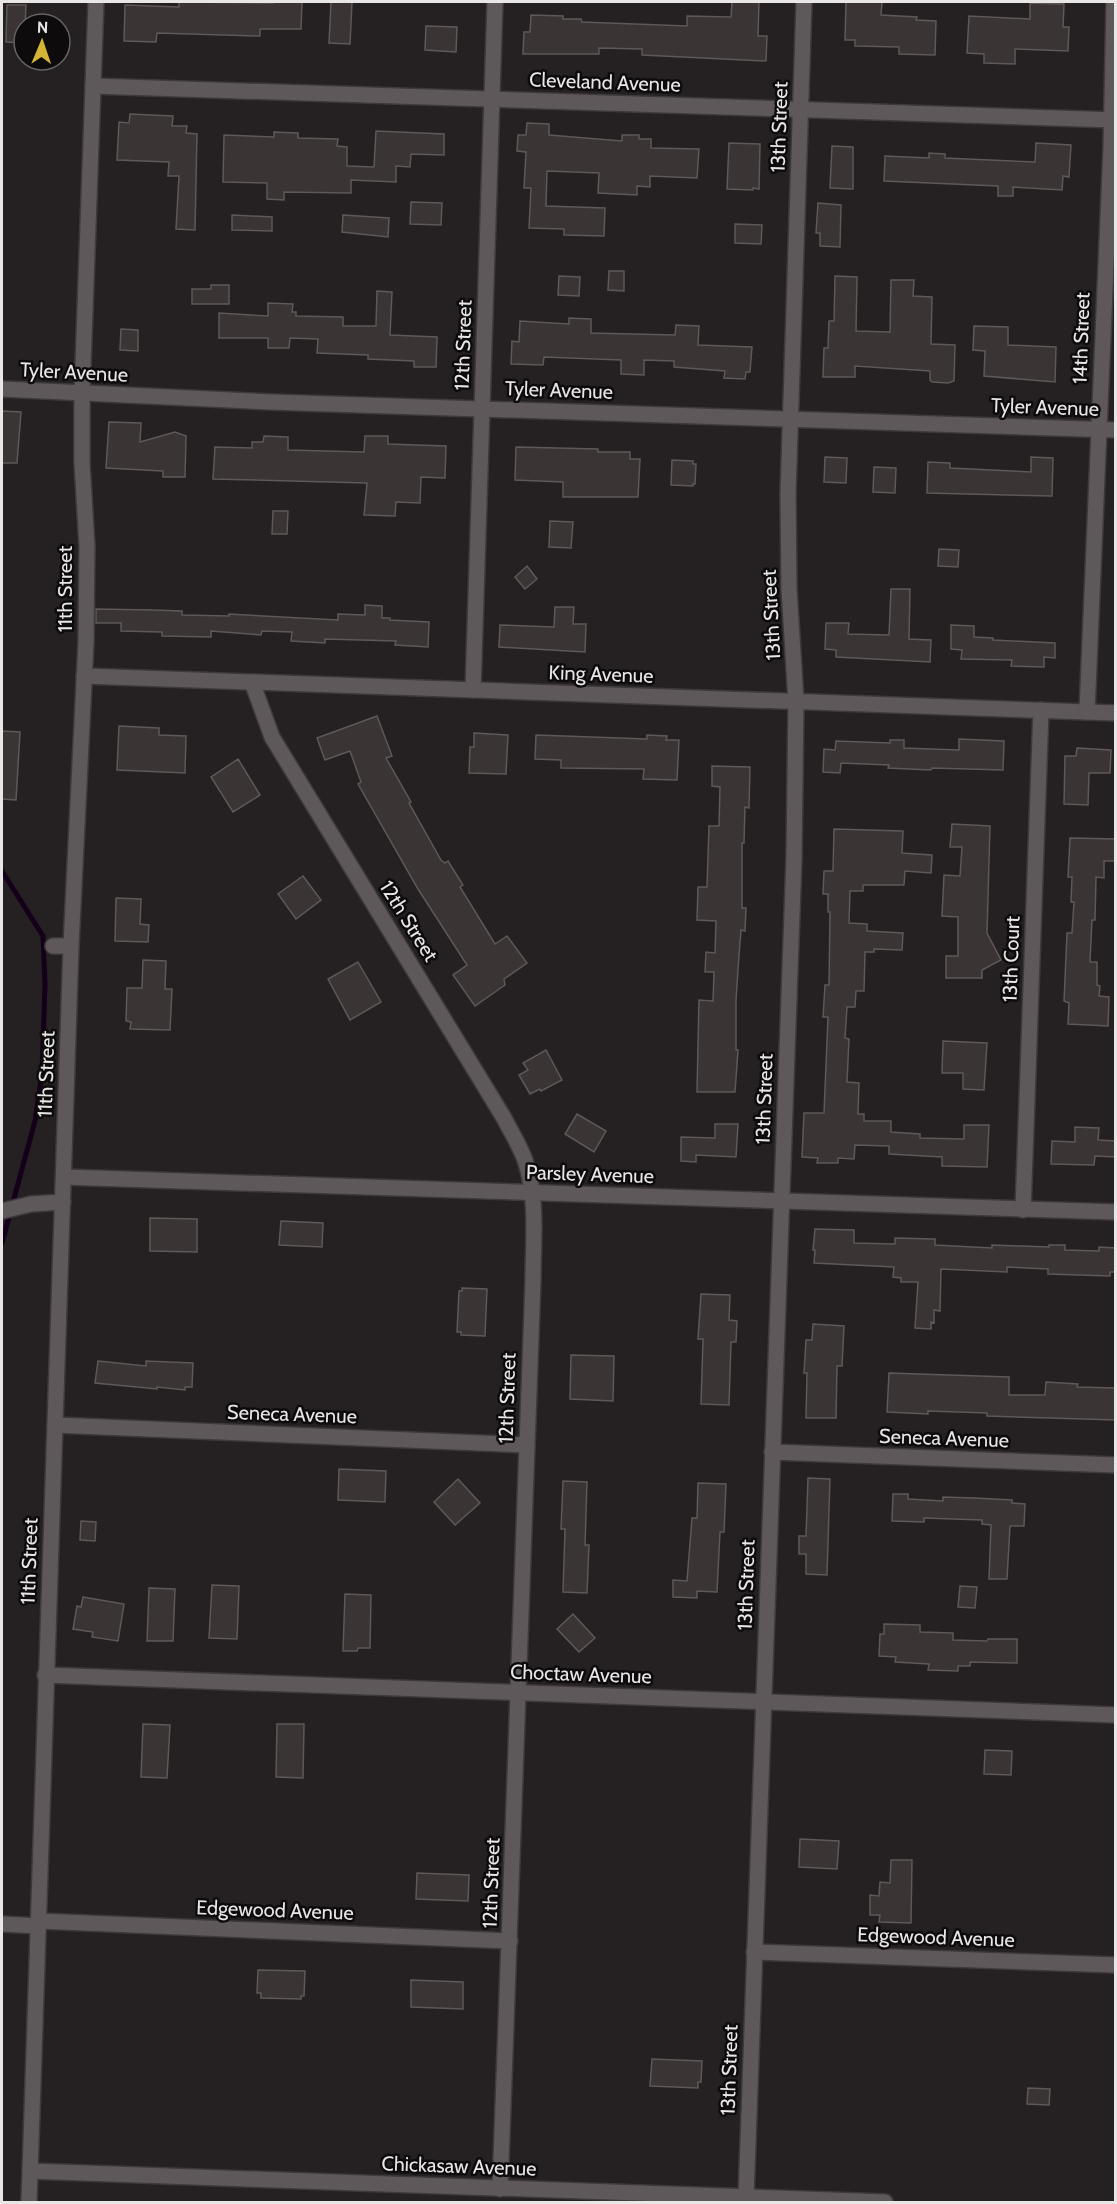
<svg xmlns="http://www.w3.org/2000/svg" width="1117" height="2204" font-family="Cabin,sans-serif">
  <rect width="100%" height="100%" fill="#252022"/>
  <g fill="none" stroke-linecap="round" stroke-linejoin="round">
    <!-- stream -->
    <path stroke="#150019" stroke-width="5" d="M2 871 43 936 45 985 42 1073 35 1121 2 1243"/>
  </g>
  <!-- building -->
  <g fill="#3a3434" stroke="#5e5858" stroke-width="1.5">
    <path d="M179 2 273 3V2H302L301 29H260V36L157 33 156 42 124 41 125 5 179 7Z"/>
    <path d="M331 2H352L350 44 329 43Z"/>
    <path d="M732 2H759L758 36H767L766 61 642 55V49L599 48V54H523L524 32H530L531 15 563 16V19H581L582 22 687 26V16L731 17Z"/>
    <path d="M846 2H882L881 15 917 17 916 20 936 21 935 55 899 54V47L855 46V40H845Z"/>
    <path d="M1030 3 1064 4 1063 27H1069L1068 51 1015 49V64L984 63V54L967 53 969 16 1030 19Z"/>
    <path d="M7 5H26L24 43 6 42Z"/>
    <path d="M426 26 457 27 456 52 425 50Z"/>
    <path d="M130 114 173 116 172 126H187L186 133 197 134 195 230 176 229 179 176H168L169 162 117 160 119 122 129 123Z"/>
    <path d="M527 123 549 124V135L622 141V135H639V139H651V148L699 149 697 178 650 176V187L637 186V195L598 193 599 173 547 171 546 206 605 208 604 236 564 235V229L529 228 531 188H524L526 152 517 151 518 135H526Z"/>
    <path d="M376 131 444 134V155L411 154 410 167 396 166V182L351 180V193L284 192V200L267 199V183L223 182 224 135 274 137V132L298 133V138L338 139 337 146 347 147V166L374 167Z"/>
    <path d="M729 143 760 144 759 189 753 188V190L727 189Z"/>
    <path d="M1036 143 1071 145 1069 177 1063 176 1062 190 1013 187V196H998V186L884 181 885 156 929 158V153L945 154V158L1035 162Z"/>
    <path d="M832 146 853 147V189L830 188Z"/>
    <path d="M411 202 442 203 441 225 410 224Z"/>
    <path d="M818 203 841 205 840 247 820 246V233H816Z"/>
    <path d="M232 215 272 217V231L232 230Z"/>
    <path d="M343 215 389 218 388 237 342 232Z"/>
    <path d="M735 224 762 225 761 244 735 243Z"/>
    <path d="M609 271H624V291L608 290Z"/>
    <path d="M559 276 580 277 579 296 558 295Z"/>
    <path d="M835 276 857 277 856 331 890 332 891 280H914L913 296 932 297 931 344 955 345 954 381 948 383 932 382 930 380V371L855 366V377H823L824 348H828L829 321H834Z"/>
    <path d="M211 285H229V304H192V289H211Z"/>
    <path d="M377 291 392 292 390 335 437 337 436 367H414V361L368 359V355L317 353 318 339 290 338 289 348H268V338H219V313L268 316V303L293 304 292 312H296V316L343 317V326H376Z"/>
    <path d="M569 318 591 319V333L675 335 676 325 699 326 698 345 752 347 750 372H746L745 379 724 378 725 371 674 367V361L644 360V375L621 374V360L544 357 543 365 511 364 512 341 519 342 520 321 569 324Z"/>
    <path d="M974 326 1008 327V345L1056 347 1055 382 984 376 985 351 973 350Z"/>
    <path d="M121 329 138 330V351L120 350Z"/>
    <path d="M2 411 21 412 17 463H2Z"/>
    <path d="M109 422 141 423 140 442 175 432 186 436 185 477H163V471L106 468Z"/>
    <path d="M264 436 288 437V450L364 452 365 436H388V444L446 446 445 478 421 477 420 503 396 502 395 516 364 515 367 483 213 479 215 447 252 448V442H263Z"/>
    <path d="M516 447 598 449V452H630V459H640L638 497H563V482L515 480Z"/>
    <path d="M825 457 847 458 846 483 824 482Z"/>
    <path d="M1031 457 1053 458 1052 496 927 493 928 462 950 463V468L1031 472Z"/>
    <path d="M672 460 693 461V464H696L695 484H693V486L671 485Z"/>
    <path d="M874 467 896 468 895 493 873 492Z"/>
    <path d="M273 511H288L287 534H272Z"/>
    <path d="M550 521 573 522 571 548 549 547Z"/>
    <path d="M939 549 959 550 958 567 938 566Z"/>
    <path d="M527 566 537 579 525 589 515 577Z"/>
    <path d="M891 589H910L909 639 931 640 930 662 836 657V650L825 649 826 623H849L848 634 889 635Z"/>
    <path d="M365 605 382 606V618H390V620L429 622 428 647 395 645 396 641 325 639V643L291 641 292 632 262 631 261 635 211 631V637L162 636V632L121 631V623H96V609L153 610 182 611V615L229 616V614L338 620V614L365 615Z"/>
    <path d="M555 607H574L573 624H586L585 652 499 647 500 625 554 627Z"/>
    <path d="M951 625 974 626V637L993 638V640L1055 643V658L1044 657V667L1011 666 1012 660 961 659 962 650 951 649Z"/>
    <path d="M377 716 392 756 386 758 411 802 409 803 441 860 445 863 448 861 463 885 460 887 495 944 507 936 527 963 504 979 505 985 475 1006 453 975 467 965 418 889 358 784 361 782 350 751 325 760 317 738Z"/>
    <path d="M119 726 159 728V735L186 736 185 773 117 770Z"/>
    <path d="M2 731 20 732 16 800 2 799Z"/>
    <path d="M474 733 508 735 506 774 469 773 470 747H474Z"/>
    <path d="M536 735 647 739V735L667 736 666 740H679L677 780 643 779 644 769 561 768V760L535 759Z"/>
    <path d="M959 739 1004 741 1003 770 932 768 931 770 888 768 889 765 841 763 840 773 823 772 824 749 835 750 836 741 890 743V740H904V748L959 750Z"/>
    <path d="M1077 748 1111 750 1110 773H1089L1088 805 1064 804 1065 756H1076Z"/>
    <path d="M238 759 260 795 233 812 211 777Z"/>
    <path d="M712 766 750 767 749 808 745 807 744 843H742V908H746L745 931 741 930 739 955 736 1000V1050H738L735 1092H697L699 1000 713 1001 714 972H705L706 952 715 953 716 921 697 920 698 887H707L709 826H719L720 787 712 786Z"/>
    <path d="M952 824 990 826 987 933 1001 960 982 970V978H946V956H958V917L942 916 944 875 960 876 962 847H950Z"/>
    <path d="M834 829 903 831 902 853 932 855 931 873 905 871 904 885H863V891H850L849 923 867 924V931L903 933 902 950 874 949V952H865L864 991H856L855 1007H847L845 1038 849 1039 847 1082 859 1083 858 1114H864V1121H891V1132L920 1134V1138L964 1139V1125H989L987 1167 942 1166V1157L889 1154V1146L855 1145 854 1159 838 1158V1163H817L818 1158 802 1157 804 1113H824L828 1017H823L825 985H829L830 912H828V894H823L824 871H833Z"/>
    <path d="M1070 838 1116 839V861H1104V878L1096 877 1095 920H1092L1090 962H1097V985L1100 986 1099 996 1109 997 1108 1026 1068 1024 1069 1003 1064 1001 1067 933H1072L1074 902H1071L1072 877H1068Z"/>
    <path d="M303 876 321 900 296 919 278 894Z"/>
    <path d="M116 898 141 899 140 924 149 925 148 942 115 941Z"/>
    <path d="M143 960 166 961 165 989H172L170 1030 130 1029 131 1022 126 1021 127 988H142Z"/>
    <path d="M358 962 381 1002 350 1020 328 979Z"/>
    <path d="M943 1041 987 1043 984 1090 963 1089V1073H942Z"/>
    <path d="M546 1050 562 1080 541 1091 540 1089 530 1094 519 1075 528 1070 523 1063Z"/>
    <path d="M577 1114 606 1131 594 1152 565 1134Z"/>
    <path d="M715 1124H738L736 1157 696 1155V1162L681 1161V1137L715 1138Z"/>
    <path d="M1075 1127 1099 1128 1098 1140 1116 1141V1157L1095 1156 1094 1165 1051 1164 1052 1141 1075 1142Z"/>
    <path d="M150 1218 197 1219V1252L150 1251Z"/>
    <path d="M281 1221 323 1223 322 1247 279 1245Z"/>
    <path d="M815 1229 854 1230V1243L895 1244V1238L935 1239V1245L992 1248V1245L1049 1247V1245H1065V1250L1099 1251V1247L1116 1248V1272H1110V1276L1048 1274V1269L1007 1267V1272L941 1269 940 1311 934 1310V1323L931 1322V1329L915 1328 918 1282H901V1278L893 1277 894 1267 814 1263 815 1250H813Z"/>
    <path d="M462 1288 487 1289 485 1336 461 1335V1332H457L459 1291H462Z"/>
    <path d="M701 1294 730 1295 729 1320 737 1321 736 1342H731L729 1405 701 1404 703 1339H698Z"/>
    <path d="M813 1324 844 1326 842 1366H837L836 1418H806L807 1373H804L806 1340H812Z"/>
    <path d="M571 1355 614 1356 613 1401 570 1399Z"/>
    <path d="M98 1361 146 1366V1361L193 1363 192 1387H185V1390L157 1387V1389L95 1383Z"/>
    <path d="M889 1373 1009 1377V1395H1045L1046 1382 1078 1384 1077 1387 1116 1388V1420L987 1416V1413L928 1411V1414L887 1412Z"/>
    <path d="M339 1469 386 1471 385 1502 338 1500Z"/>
    <path d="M808 1478 830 1479 827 1575 806 1574V1554H799V1536H806Z"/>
    <path d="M458 1479 480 1503 455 1525 434 1502Z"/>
    <path d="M563 1481 587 1482 585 1545H589L587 1593 563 1592 565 1529H561Z"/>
    <path d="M698 1483 726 1484 724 1532H720L717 1592 697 1591V1598L673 1597V1580L687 1581 692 1518H697Z"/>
    <path d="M893 1494H908V1499L943 1501V1497L975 1498 1012 1500V1503L1025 1504 1024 1526H1010L1007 1579H989L991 1525 982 1524V1520L924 1518V1522L892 1521Z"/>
    <path d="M81 1521 96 1522 95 1541 80 1540Z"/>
    <path d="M212 1585 239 1586 237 1639 209 1638Z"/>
    <path d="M960 1586 977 1587 975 1608 958 1607Z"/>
    <path d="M149 1588 175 1589 173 1641H147Z"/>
    <path d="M345 1594 371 1595 370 1648H358L357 1651H343Z"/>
    <path d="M83 1597 124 1604 118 1641 92 1637 93 1632 73 1629 77 1606 81 1607Z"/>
    <path d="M573 1614 595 1638 579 1652 557 1629Z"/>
    <path d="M884 1624 920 1625V1632L953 1633V1640L987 1641 988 1639H1017V1663L970 1662V1666H958V1671L928 1670 929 1664 895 1662 896 1657 879 1656 880 1634H884Z"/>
    <path d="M143 1724 170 1725 167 1778 141 1777Z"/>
    <path d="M277 1724H304L303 1778 276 1777Z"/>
    <path d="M985 1750 1012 1751 1011 1775 984 1774Z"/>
    <path d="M800 1839 839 1841 837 1869 799 1867Z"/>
    <path d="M891 1860H912L911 1923 879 1922 880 1915H870V1895L879 1896 880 1882 890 1883Z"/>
    <path d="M417 1873 469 1875 468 1901 416 1899Z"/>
    <path d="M258 1970 305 1971 304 1996H301V1999L261 1998V1993H257Z"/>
    <path d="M411 1980 463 1982V2009L411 2007Z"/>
    <path d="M652 2059 702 2061 701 2082H698V2088L650 2086Z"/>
    <path d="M1028 2088 1050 2089 1049 2105 1027 2104Z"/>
  </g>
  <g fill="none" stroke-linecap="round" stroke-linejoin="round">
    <!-- street casing -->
    <g stroke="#3e3a3b" stroke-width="18">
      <g id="street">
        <path d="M93 86 1116 120"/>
        <path d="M2 389 271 402 1116 430"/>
        <path d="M84 676 1116 713"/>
        <path d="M252 682 272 737 504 1118C511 1132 520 1146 525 1160 538 1199 533 1241 533 1281L500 2189"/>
        <path d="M473 690 495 2"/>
        <path d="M1087 712 1111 148 1114 2"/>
        <path d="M53 946H71"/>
        <path d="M64 1177 1116 1212"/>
        <path d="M1023 1210 1041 710"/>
        <path d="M2 1211 31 1204 63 1202"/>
        <path d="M55 1425 527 1445"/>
        <path d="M772 1452 1116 1465"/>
        <path d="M45 1675 1116 1715"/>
        <path d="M39 1921 510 1941"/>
        <path d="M2 1924 39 1926"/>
        <path d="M754 1952 1116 1965"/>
        <path d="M30 2171 885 2202"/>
        <path d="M746 2198 794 858 796 701 789 589 788 494 804 2"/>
        <path d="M29 2202 71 946 86 642 87 546 82 463V394L96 2"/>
      </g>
    </g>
    <!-- street -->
    <use href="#street" stroke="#5e585a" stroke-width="15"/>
  </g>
  <g text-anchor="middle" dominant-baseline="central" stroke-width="5" stroke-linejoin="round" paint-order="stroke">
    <!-- street labels -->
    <g font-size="20" fill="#e9e6e6" stroke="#0d0b0b">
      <text transform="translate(605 82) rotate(2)">Cleveland Avenue</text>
      <text transform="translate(779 127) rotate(-88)">13th Street</text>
      <text transform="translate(1081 338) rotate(-88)">14th Street</text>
      <text transform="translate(463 345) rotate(-88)">12th Street</text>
      <text transform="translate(74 372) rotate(3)">Tyler Avenue</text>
      <text transform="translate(559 390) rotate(2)">Tyler Avenue</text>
      <text transform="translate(1045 407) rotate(2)">Tyler Avenue</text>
      <text transform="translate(65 589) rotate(-90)">11th Street</text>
      <text transform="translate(771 615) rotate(-93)">13th Street</text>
      <text transform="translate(601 674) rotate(2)">King Avenue</text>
      <text transform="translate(409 921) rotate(58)">12th Street</text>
      <text transform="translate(1011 959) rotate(-88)">13th Court</text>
      <text transform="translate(46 1074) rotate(-88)">11th Street</text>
      <text transform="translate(764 1099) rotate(-88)">13th Street</text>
      <text transform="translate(590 1174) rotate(2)">Parsley Avenue</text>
      <text transform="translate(507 1398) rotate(-88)">12th Street</text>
      <text transform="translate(292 1414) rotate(2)">Seneca Avenue</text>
      <text transform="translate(944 1438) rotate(2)">Seneca Avenue</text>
      <text transform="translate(29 1561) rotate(-88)">11th Street</text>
      <text transform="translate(746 1585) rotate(-88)">13th Street</text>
      <text transform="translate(581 1674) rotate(2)">Choctaw Avenue</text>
      <text transform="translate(491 1883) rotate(-88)">12th Street</text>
      <text transform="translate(275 1910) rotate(2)">Edgewood Avenue</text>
      <text transform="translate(936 1937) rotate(2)">Edgewood Avenue</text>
      <text transform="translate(729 2070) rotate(-88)">13th Street</text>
      <text transform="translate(459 2166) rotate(2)">Chickasaw Avenue</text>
    </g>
  </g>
  <!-- border -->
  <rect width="1117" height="2204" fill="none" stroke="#e9e6e6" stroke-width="6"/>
  <!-- north arrow -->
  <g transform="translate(42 42) rotate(2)"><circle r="28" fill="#0d0b0b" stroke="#656363" stroke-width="1.5"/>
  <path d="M0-4.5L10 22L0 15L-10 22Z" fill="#d5b534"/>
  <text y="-9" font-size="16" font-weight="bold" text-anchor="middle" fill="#e9e6e6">N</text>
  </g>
</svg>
